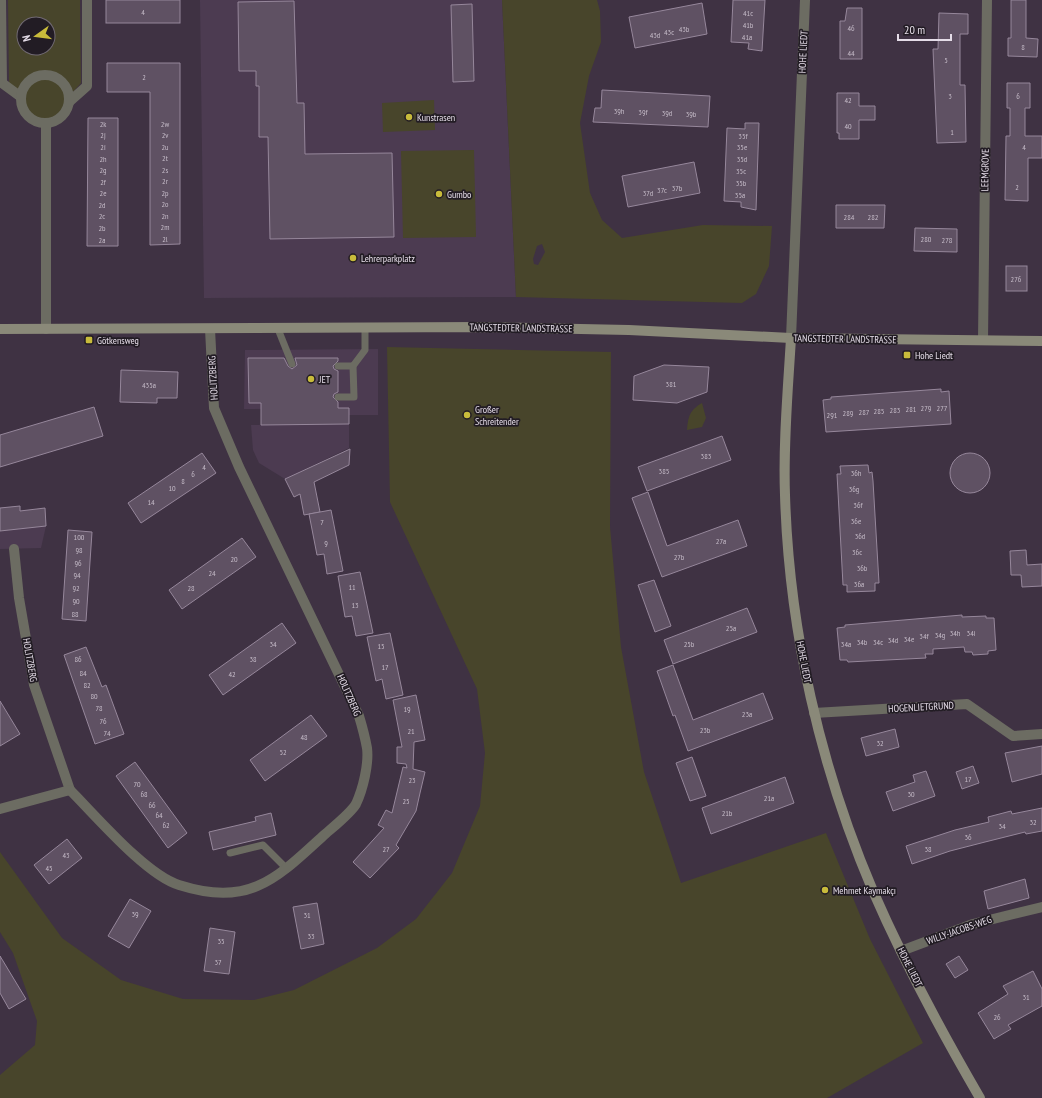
<svg xmlns="http://www.w3.org/2000/svg" width="1042" height="1098" font-family="'PT Sans Narrow',sans-serif">
  <rect width="100%" height="100%" fill="#3f3243"/>
  <!-- built -->
  <g fill="#4c3b51">
    <path d="M200 0H502L516 297 204 298Z"/>
    <path d="M378 349V415H349V408L244 409 245 350Z"/>
    <path d="M349 424V448L285 479 259 463 253 450 251 425Z"/>
    <path d="M46 526 41 548 0 549V531Z"/>
  </g>
  <!-- green -->
  <g fill="#48452b" fill-rule="evenodd">
    <path d="M8 0H80L81 83 71 94C57 65 34 67 18 93L9 82ZM24 24H48V48H24Z"/>
    <path d="M502 0H597L600 11 601 42 589 76 580 123 590 193 602 220 622 238 703 225 772 226 769 266 756 294 742 303 516 297ZM542 244 545 252 538 265 534 264 533 259 537 246Z"/>
    <circle cx="44" cy="98" r="21"/>
    <path d="M434 100 435 130 383 132 382 103Z"/>
    <path d="M474 150 476 237 403 238 401 151Z"/>
    <path d="M387 347 611 352 610 527 621 647 644 772 681 883 826 833 870 939 923 1043 827 1098H0V1075L35 1045 37 1021 13 953 0 932V852L62 938 121 980 183 999 254 1000 294 990 377 948 416 919 452 873 480 806 485 753 477 689 390 502Z"/>
    <path d="M702 403 706 418 702 427 687 430C688 416 690 410 702 403Z"/>
  </g>
  <!-- building -->
  <g fill="#5f5163" stroke="#96879b">
    <rect x="106" y="0" width="74" height="23"/>
    <path d="M733 0H765L762 51 748 49 749 43 731 42Z"/>
    <path d="M1011 0H1026V38L1038 39 1037 57 1008 56V38H1011Z"/>
    <path d="M294 1 297 103H304L305 154 392 153 394 237 270 239 268 137H259V86H256V71H239L238 2Z"/>
    <path d="M702 3 707 34 635 48 629 17Z"/>
    <path d="M472 4 474 81 453 82 451 5Z"/>
    <path d="M847 8H862V59H840V21H845Z"/>
    <path d="M939 13 968 14V34H960V85H965L966 142 937 143 933 49H938Z"/>
    <path d="M107 63H180V244L150 245V92H107Z"/>
    <path d="M1007 83H1030V108H1025V136H1042V158H1028V201L1005 200 1006 136H1010V108H1007Z"/>
    <path d="M602 90 710 96 708 127 593 122 595 108H601Z"/>
    <path d="M837 93H859V106H875V120H859V139H839V133H837Z"/>
    <path d="M88 118H118V246H87Z"/>
    <path d="M745 123H759L756 210 741 207V202L724 201 727 128 745 129Z"/>
    <path d="M694 162 700 193 628 207 622 176Z"/>
    <path d="M836 205H885L884 228H836Z"/>
    <path d="M915 228 957 229V252L914 251Z"/>
    <rect x="1006" y="266" width="21" height="25"/>
    <path d="M248 358H284L288 366 292 369 297 365 295 358H338V361L333 366 334 369 338 371V392L334 394 333 397 338 402V408H349V424L261 425V403H249Z"/>
    <path d="M664 365 709 367 707 392 677 403 633 400 634 376Z"/>
    <path d="M121 370 178 372 177 398H157V403L120 402Z"/>
    <path d="M941 389V392L949 391 951 424 826 432 823 400 831 399V397Z"/>
    <path d="M94 407 103 436 0 467V435Z"/>
    <path d="M722 436 731 460 647 491 638 467Z"/>
    <path d="M350 449 349 465 314 482 320 512 304 515 300 494 294 497 285 479Z"/>
    <path d="M202 453 216 473 141 523 128 503Z"/>
    <circle cx="970" cy="473" r="20"/>
    <path d="M868 465 869 473 872 472 873 481 879 583H875V591L847 592V585H843L837 474H841L840 466Z"/>
    <path d="M648 492 667 546 738 520 747 546 662 577 632 498Z"/>
    <path d="M20 506V511L45 508 46 526 0 531V508Z"/>
    <path d="M331 510 343 571 327 574 324 554 317 555 309 514Z"/>
    <path d="M68 530 92 532 86 621 62 619Z"/>
    <path d="M242 538 256 557 182 609 169 590Z"/>
    <path d="M1026 550 1027 565 1042 564V586L1022 587 1021 575H1011L1010 551Z"/>
    <path d="M360 572 373 633 356 636 352 616 345 617 338 576Z"/>
    <path d="M654 580 671 626 655 632 638 585Z"/>
    <path d="M747 608 757 632 673 664 664 640Z"/>
    <path d="M962 615V617L986 616V618H994L996 650 988 651V654L973 655 972 652H965L964 647 933 649V654H925L926 658 848 662 847 660H840L837 628 845 627V625Z"/>
    <path d="M282 623 296 643 223 695 209 675Z"/>
    <path d="M390 633 403 695 386 699 382 679 376 681 367 637Z"/>
    <path d="M86 647 102 687 106 685 124 734 95 744 64 655Z"/>
    <path d="M673 665 693 720 763 693 773 719 688 751 675 715 673 716 657 671Z"/>
    <path d="M416 695 425 740 414 742 413 769 425 772 420 793 416 811 396 845 399 848 370 878 353 862 384 828 378 825 386 810 392 813 403 767 407 768 406 764 397 763V747H402L393 700Z"/>
    <path d="M0 701 20 734 0 746Z"/>
    <path d="M311 715 327 736 265 781 250 760Z"/>
    <path d="M895 729 899 747 866 756 861 738Z"/>
    <path d="M1042 746V774L1012 782 1005 753Z"/>
    <path d="M692 757 706 796 690 801 676 763Z"/>
    <path d="M135 762 187 833 168 848 116 776Z"/>
    <path d="M973 766 979 783 962 789 956 772Z"/>
    <path d="M926 771 935 796 893 811 886 792 915 782 913 775Z"/>
    <path d="M785 777 794 803 711 834 702 808Z"/>
    <path d="M1042 808V831L1026 834 1025 832 985 842 950 851 912 864 906 846 955 830 989 822 988 817 1011 811 1012 814Z"/>
    <path d="M271 813 276 835 213 850 209 832 256 821 255 817Z"/>
    <path d="M67 839 82 858 49 884 34 865Z"/>
    <path d="M1025 879 1029 898 988 909 984 891Z"/>
    <path d="M130 899 151 911 129 948 108 936Z"/>
    <path d="M317 903 324 944 301 949 293 907Z"/>
    <path d="M210 928 235 932 229 974 204 971Z"/>
    <path d="M0 956 26 999 9 1009 0 993Z"/>
    <path d="M959 956 968 970 955 978 946 964Z"/>
    <path d="M1033 971 1042 989V1006L1008 1025 1011 1029 994 1039 978 1013 1008 994 1003 986Z"/>
  </g>
  <g fill="none" stroke-linecap="round" stroke-linejoin="round">
    <!-- lane -->
    <g stroke="#6c6c62" stroke-width="7">
      <path d="M278 329 292 364"/>
      <path d="M338 366H353"/>
      <path d="M338 397H354L353 366 365 350V327"/>
      <path d="M230 853 263 845 287 869"/>
    </g>
    <!-- street -->
    <g stroke="#6c6c62" stroke-width="10">
      <path d="M1 0 2 83 21 97"/>
      <circle cx="45" cy="99" r="24"/>
      <path d="M69 102 87 86V0"/>
      <path d="M46 123V329"/>
      <path d="M791 338 805 0"/>
      <path d="M983 340 987 0"/>
      <path d="M14 549 19 598 34 685 70 790"/>
      <path d="M814 713 967 704 1013 736 1042 734"/>
      <path d="M0 809 70 790C96 816 146 875 179 885 249 907 275 880 323 836 332 828 351 813 356 804 363 789 369 764 367 748 365 737 362 726 359 716L239 467 214 408 210 329"/>
      <path d="M901 951 973 924 1042 907"/>
    </g>
    <!-- secondary -->
    <g stroke="#8a8979" stroke-width="10">
      <path d="M0 329 482 327 629 330 791 338 1042 341"/>
      <path d="M791 338C788 389 783 444 785 495 789 630 820 767 873 891 904 962 941 1031 980 1098"/>
    </g>
  </g>
  <!-- markers -->
  <g fill="#c8bb3b" stroke="#221c24" stroke-width="1.5">
    <circle cx="409" cy="117" r="4"/>
    <circle cx="439" cy="194" r="4"/>
    <circle cx="353" cy="258" r="4"/>
    <rect x="85" y="336" width="8" height="8" rx="2"/>
    <rect x="903" y="351" width="8" height="8" rx="2"/>
    <circle cx="311" cy="379" r="4"/>
    <circle cx="467" cy="415" r="4"/>
    <circle cx="825" cy="890" r="4"/>
  </g>
  <g text-anchor="middle" dominant-baseline="central" stroke-width="3.5" stroke-linejoin="round" paint-order="stroke">
    <!-- number labels -->
    <g font-size="8" fill="#c4bac7">
      <text x="143" y="12">4</text>
      <text x="748" y="13">41c</text>
      <text x="748" y="25">41b</text>
      <text x="851" y="28">46</text>
      <text x="684" y="29">43b</text>
      <text x="669" y="32">43c</text>
      <text x="655" y="35">43d</text>
      <text x="747" y="37">41a</text>
      <text x="1023" y="47">8</text>
      <text x="851" y="53">44</text>
      <text x="946" y="60">5</text>
      <text x="144" y="77">2</text>
      <text x="950" y="96">3</text>
      <text x="1018" y="96">6</text>
      <text x="848" y="100">42</text>
      <text x="619" y="111">39h</text>
      <text x="643" y="112">39f</text>
      <text x="667" y="113">39d</text>
      <text x="691" y="114">39b</text>
      <text x="103" y="124">2k</text>
      <text x="165" y="124">2w</text>
      <text x="848" y="126">40</text>
      <text x="952" y="132">1</text>
      <text x="103" y="135">2j</text>
      <text x="165" y="135">2v</text>
      <text x="743" y="136">35f</text>
      <text x="103" y="147">2i</text>
      <text x="165" y="147">2u</text>
      <text x="742" y="147">35e</text>
      <text x="1024" y="147">4</text>
      <text x="165" y="158">2t</text>
      <text x="103" y="159">2h</text>
      <text x="742" y="159">35d</text>
      <text x="103" y="170">2g</text>
      <text x="165" y="170">2s</text>
      <text x="741" y="171">35c</text>
      <text x="165" y="181">2r</text>
      <text x="103" y="182">2f</text>
      <text x="741" y="183">35b</text>
      <text x="1017" y="187">2</text>
      <text x="677" y="188">37b</text>
      <text x="662" y="190">37c</text>
      <text x="103" y="193">2e</text>
      <text x="165" y="193">2p</text>
      <text x="648" y="193">37d</text>
      <text x="740" y="195">35a</text>
      <text x="165" y="204">2o</text>
      <text x="102" y="205">2d</text>
      <text x="102" y="216">2c</text>
      <text x="165" y="216">2n</text>
      <text x="849" y="217">284</text>
      <text x="873" y="217">282</text>
      <text x="165" y="227">2m</text>
      <text x="102" y="228">2b</text>
      <text x="165" y="239">2l</text>
      <text x="926" y="239">280</text>
      <text x="102" y="240">2a</text>
      <text x="947" y="240">278</text>
      <text x="1016" y="279">276</text>
      <text x="671" y="384">381</text>
      <text x="149" y="385">435a</text>
      <text x="926" y="408">279</text>
      <text x="942" y="408">277</text>
      <text x="911" y="409">281</text>
      <text x="895" y="410">283</text>
      <text x="879" y="411">285</text>
      <text x="864" y="412">287</text>
      <text x="848" y="413">289</text>
      <text x="832" y="415">291</text>
      <text x="706" y="456">383</text>
      <text x="204" y="467">4</text>
      <text x="664" y="471">385</text>
      <text x="856" y="473">36h</text>
      <text x="193" y="474">6</text>
      <text x="183" y="481">8</text>
      <text x="172" y="488">10</text>
      <text x="854" y="489">36g</text>
      <text x="151" y="502">14</text>
      <text x="858" y="505">36f</text>
      <text x="856" y="521">36e</text>
      <text x="322" y="522">7</text>
      <text x="860" y="536">36d</text>
      <text x="79" y="537">100</text>
      <text x="721" y="541">27a</text>
      <text x="326" y="543">9</text>
      <text x="79" y="550">98</text>
      <text x="857" y="552">36c</text>
      <text x="679" y="557">27b</text>
      <text x="234" y="559">20</text>
      <text x="78" y="563">96</text>
      <text x="862" y="568">36b</text>
      <text x="212" y="573">24</text>
      <text x="77" y="575">94</text>
      <text x="859" y="584">36a</text>
      <text x="352" y="587">11</text>
      <text x="76" y="588">92</text>
      <text x="191" y="588">28</text>
      <text x="76" y="601">90</text>
      <text x="355" y="605">13</text>
      <text x="75" y="614">88</text>
      <text x="731" y="628">25a</text>
      <text x="955" y="633">34h</text>
      <text x="971" y="633">34i</text>
      <text x="940" y="635">34g</text>
      <text x="924" y="636">34f</text>
      <text x="909" y="639">34e</text>
      <text x="893" y="640">34d</text>
      <text x="862" y="642">34b</text>
      <text x="878" y="642">34c</text>
      <text x="273" y="644">34</text>
      <text x="689" y="644">25b</text>
      <text x="846" y="644">34a</text>
      <text x="381" y="646">15</text>
      <text x="78" y="659">86</text>
      <text x="253" y="659">38</text>
      <text x="385" y="667">17</text>
      <text x="83" y="673">84</text>
      <text x="232" y="674">42</text>
      <text x="87" y="685">82</text>
      <text x="94" y="696">80</text>
      <text x="99" y="708">78</text>
      <text x="407" y="709">19</text>
      <text x="747" y="714">23a</text>
      <text x="103" y="721">76</text>
      <text x="705" y="730">23b</text>
      <text x="411" y="731">21</text>
      <text x="107" y="733">74</text>
      <text x="304" y="737">48</text>
      <text x="880" y="743">32</text>
      <text x="283" y="752">52</text>
      <text x="968" y="779">17</text>
      <text x="412" y="780">23</text>
      <text x="137" y="784">70</text>
      <text x="144" y="794">68</text>
      <text x="911" y="794">30</text>
      <text x="769" y="798">21a</text>
      <text x="406" y="801">25</text>
      <text x="152" y="805">66</text>
      <text x="727" y="813">21b</text>
      <text x="159" y="815">64</text>
      <text x="1033" y="822">32</text>
      <text x="166" y="825">62</text>
      <text x="1002" y="826">34</text>
      <text x="968" y="837">36</text>
      <text x="386" y="849">27</text>
      <text x="928" y="849">38</text>
      <text x="66" y="855">43</text>
      <text x="49" y="868">45</text>
      <text x="135" y="914">39</text>
      <text x="307" y="915">31</text>
      <text x="311" y="936">33</text>
      <text x="221" y="941">35</text>
      <text x="218" y="962">37</text>
      <text x="1026" y="997">31</text>
      <text x="997" y="1017">26</text>
    </g>
    <!-- street labels -->
    <g font-size="10" fill="#e5dde8" stroke="#221c24">
      <text transform="translate(803 52) rotate(-87)">HOHE LIEDT</text>
      <text transform="translate(985 170) rotate(-89)">LEEMGROVE</text>
      <text transform="translate(521 328) rotate(1)">TANGSTEDTER LANDSTRASSE</text>
      <text transform="translate(845 339) rotate(1)">TANGSTEDTER LANDSTRASSE</text>
      <text transform="translate(213 378) rotate(-93)">HOLITZBERG</text>
      <text transform="translate(30 660) rotate(80)">HOLITZBERG</text>
      <text transform="translate(804 662) rotate(79)">HOHE LIEDT</text>
      <text transform="translate(349 695) rotate(66)">HOLITZBERG</text>
      <text transform="translate(921 707) rotate(-3)">HOGENLIETGRUND</text>
      <text transform="translate(959 930) rotate(-19)">WILLY-JACOBS-WEG</text>
      <text transform="translate(910 967) rotate(63)">HOHE LIEDT</text>
    </g>
    <!-- poi labels -->
    <g font-size="10" fill="#e5dde8" stroke="#221c24" text-anchor="start">
      <text x="417" y="117">Kunstrasen</text>
      <text x="447" y="194">Gumbo</text>
      <text x="361" y="258">Lehrerparkplatz</text>
      <text x="97" y="340">Götkensweg</text>
      <text x="915" y="355">Hohe Liedt</text>
      <text x="319" y="379">JET</text>
      <text x="475" y="409">Großer<tspan x="475" dy="12">Schreitender</tspan></text>
      <text x="833" y="890">Mehmet Kaymakçı</text>
    </g>
  </g>
  <!-- north arrow -->
  <g transform="translate(36 36) rotate(256)"><circle r="19" fill="#221c24" stroke="#706972"/>
  <path d="M0-3L7 15L0 10L-7 15Z" fill="#c8bb3b"/>
  <text y="-6" font-size="11" font-weight="bold" text-anchor="middle" fill="#e5dde8">N</text>
  </g>
  <!-- scale -->
  <path d="M898 34v6h53v-6" fill="none" stroke="#e5dde8" stroke-width="2"/>
  <text x="904" y="34" font-size="12" fill="#e5dde8" stroke="#221c24" stroke-width="3" paint-order="stroke">20 m</text>
</svg>
